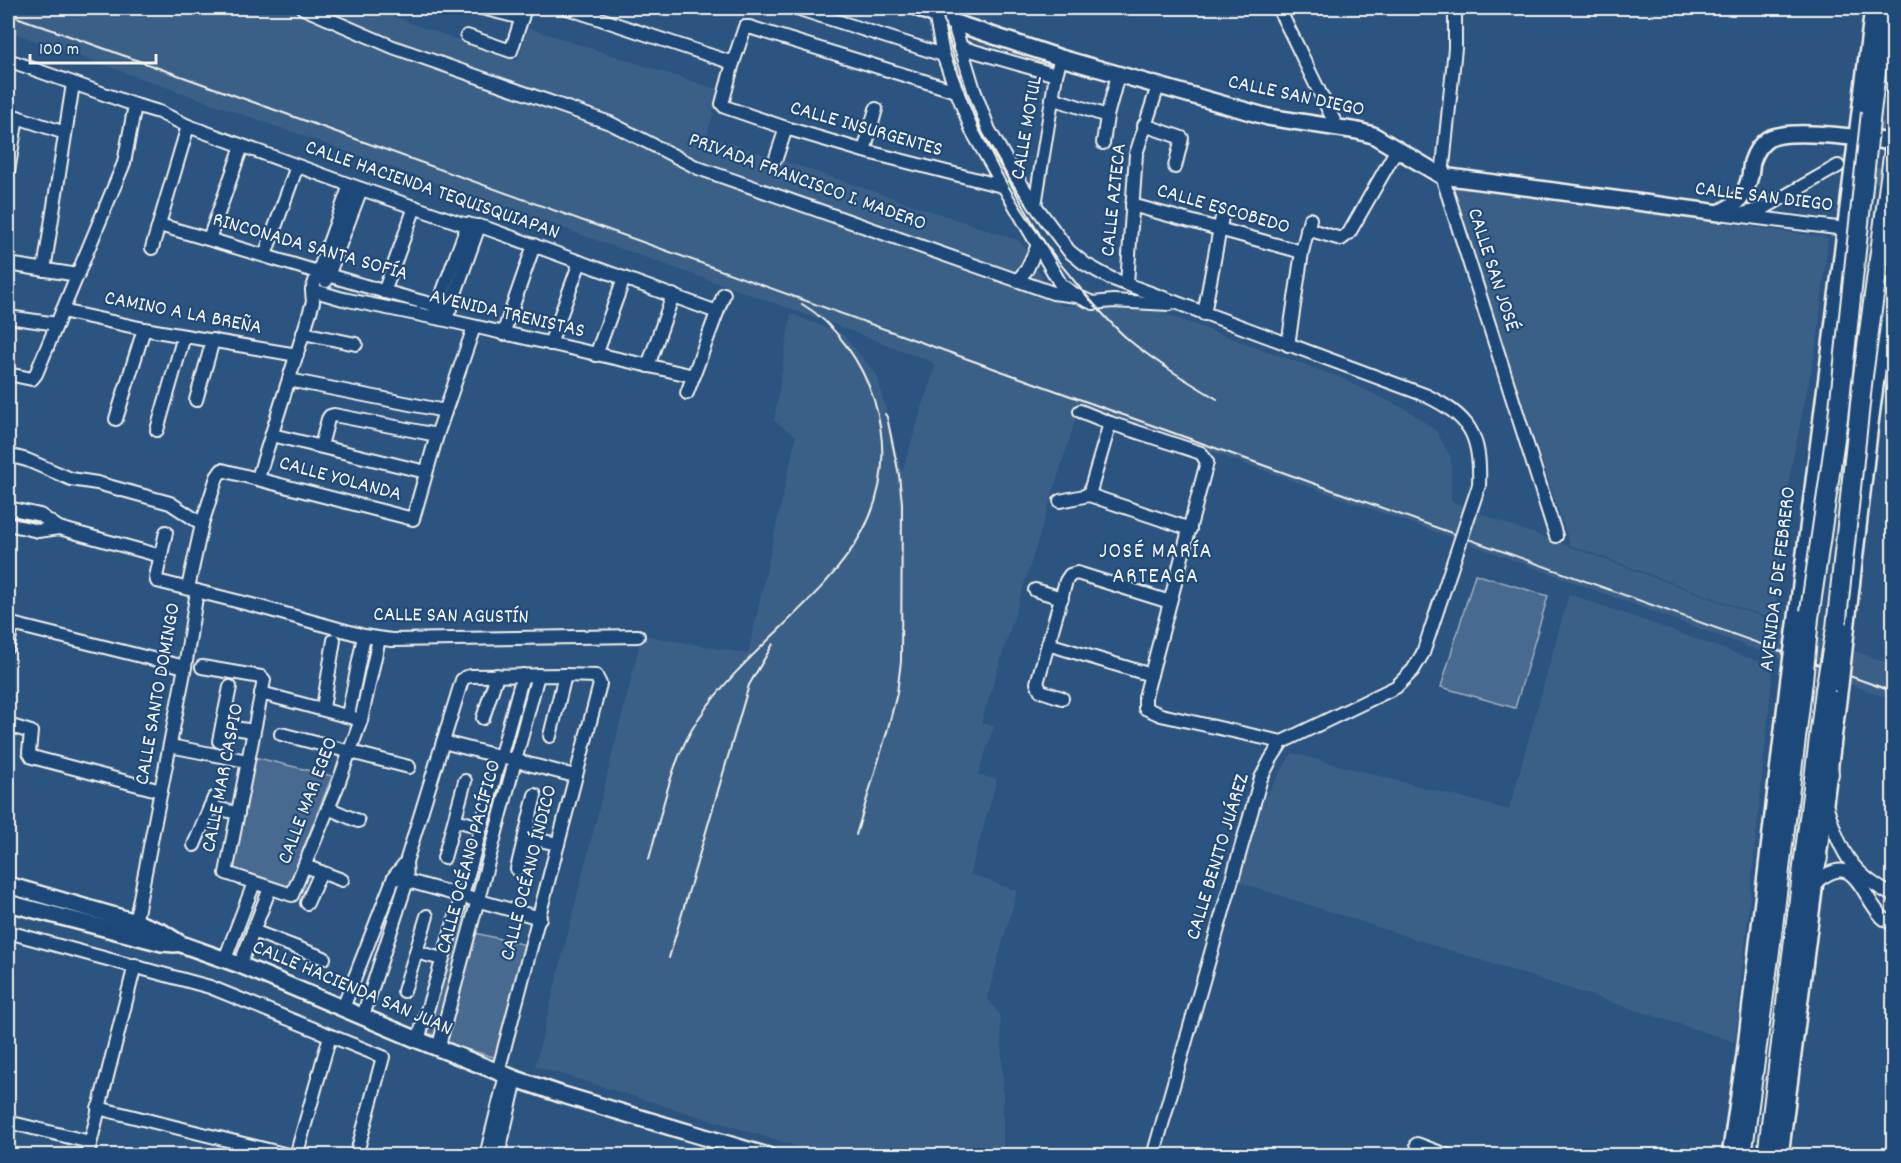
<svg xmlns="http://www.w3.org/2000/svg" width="1901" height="1163" font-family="Dekko,sans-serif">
  <rect width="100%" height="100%" fill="#2c5481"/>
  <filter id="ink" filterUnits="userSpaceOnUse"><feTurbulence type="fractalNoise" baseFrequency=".0167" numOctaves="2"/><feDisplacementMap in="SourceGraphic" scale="12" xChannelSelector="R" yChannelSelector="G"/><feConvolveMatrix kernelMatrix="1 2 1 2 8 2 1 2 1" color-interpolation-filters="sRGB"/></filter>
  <g filter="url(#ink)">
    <!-- built -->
    <g fill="#3b6088">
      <path d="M8 8H368L518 61 528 28 719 90 707 135 1020 241 1060 305 1160 312 1336 376 1409 411 1436 431 1451 458V501L1499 521 1893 665V700L1489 551 1080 405 981 723 994 726 978 775 997 779 970 874 1017 891 987 998 1000 1015 1003 1082V1155H825L535 1066 642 635 748 654 796 436 774 421 791 314 842 334 877 375 902 472 935 367 932 362 830 323 8 31Z"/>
      <path d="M1456 184 1828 238 1817 342 1791 467 1774 620 1570 545 1452 191Z"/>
      <path d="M1569 594 1763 663 1773 670 1735 1042 1238 882 1263 801 1292 753 1509 810Z"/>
    </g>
    <!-- green -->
    <g fill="#496b90" stroke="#9eaebc" stroke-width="1.5">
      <path d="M1475 574 1548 596 1515 708 1441 687Z"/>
      <path d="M526 677 533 678 438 1036 424 1032Z"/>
      <path d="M254 757 332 776 287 890 232 870Z"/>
      <path d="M475 933 526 945 497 1058 445 1043Z"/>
    </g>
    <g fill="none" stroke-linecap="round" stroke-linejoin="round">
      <!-- minor-tunnel -->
      <g stroke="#4a6c90" stroke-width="12" stroke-dasharray="12 6" stroke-linecap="butt">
        <path d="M1838 166C1869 150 1878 141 1894 109"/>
        <path d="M1863 194C1868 182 1882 169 1894 164"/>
      </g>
      <!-- minor casing -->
      <g stroke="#f4f1e8" stroke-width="16">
        <g id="minor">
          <path d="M303 8 393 47 610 123 698 168 1053 293 1077 296"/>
          <path d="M482 8 522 18"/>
          <path d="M567 8 733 63"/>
          <path d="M796 8 943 55"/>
          <path d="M934 8 943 55 972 131 1061 285 1077 296 1093 303 1113 301 1169 304"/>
          <path d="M949 8 974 90 989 130 1013 172 1035 205 1069 251 1085 264 1110 278 1425 395C1470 416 1481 435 1479 485"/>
          <path d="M1278 8C1299 47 1316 88 1338 128"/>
          <path d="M1455 8V48L1442 176 1556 536"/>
          <path d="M467 36 511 51 525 8"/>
          <path d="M960 47 1056 75"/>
          <path d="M8 60 135 105 159 112 188 126 350 185 460 223 486 228 717 312"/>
          <path d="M956 91 749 27H745L733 63 722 104 725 107 786 128 864 151 1002 186"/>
          <path d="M1052 98 1107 116"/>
          <path d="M8 114 65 133"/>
          <path d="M1144 125 1182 138 1175 167"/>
          <path d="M1103 143 1107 116 1118 75"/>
          <path d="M864 151 876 109"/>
          <path d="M776 158 786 128"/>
          <path d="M8 172 17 117"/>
          <path d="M1035 205 1056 75 1061 58"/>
          <path d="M1132 205 1302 252"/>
          <path d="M1719 213 1845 229"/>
          <path d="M1743 214 1764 208 1838 166"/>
          <path d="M159 225C257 252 352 285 450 309"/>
          <path d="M1307 229 1341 239 1349 233 1397 149"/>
          <path d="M209 239 242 146"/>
          <path d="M152 248 188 126"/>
          <path d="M265 255 297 166"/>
          <path d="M8 264 78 275"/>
          <path d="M44 270 73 84"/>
          <path d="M1018 280 1027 269 1038 245"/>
          <path d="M326 281 361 189"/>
          <path d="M1127 284 1136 154 1158 86"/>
          <path d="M312 290 343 299 446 320 694 376"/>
          <path d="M384 292 415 207"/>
          <path d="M62 311 144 329 297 355"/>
          <path d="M435 313 468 224"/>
          <path d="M1204 314 1222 217"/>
          <path d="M447 316 479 226"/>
          <path d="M8 317 57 324"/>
          <path d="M303 333 356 344"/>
          <path d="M503 334 534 245"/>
          <path d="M550 344 580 262"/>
          <path d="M1288 345 1302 252 1310 219"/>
          <path d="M596 355 624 278"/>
          <path d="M648 366 673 295"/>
          <path d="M8 374 32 379 36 374 124 163 135 105"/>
          <path d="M289 380 445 411"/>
          <path d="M687 393 724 294"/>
          <path d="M196 400 213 340"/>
          <path d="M1080 411 1110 423 1201 453 1207 462 1145 697V708L1161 715 1282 742"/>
          <path d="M116 419 144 329"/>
          <path d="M157 430 184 336"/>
          <path d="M272 435 426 472"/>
          <path d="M321 446 328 419 330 416 334 415 437 435"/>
          <path d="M8 455 27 460 71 479 97 483 170 503 202 524"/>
          <path d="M258 478 313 302 312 290 350 185"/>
          <path d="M1089 495 1190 529"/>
          <path d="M1089 495 1110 423"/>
          <path d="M1060 501 1089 495"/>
          <path d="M8 508 40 515 59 528 38 531 8 524"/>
          <path d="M59 528 161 556"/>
          <path d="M166 532 156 577 157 581 260 607 364 636 391 640 638 636"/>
          <path d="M188 588 202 524 217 477 222 470 413 519 437 435 474 327"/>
          <path d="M1035 590 1062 598"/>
          <path d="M8 623 185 667"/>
          <path d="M1048 644 1151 675"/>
          <path d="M8 647 12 624"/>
          <path d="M202 667 261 677 264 680 226 873 292 895 337 787 361 720 379 639"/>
          <path d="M261 693 361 720"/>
          <path d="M1062 698 1041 691 1037 683 1066 581 1070 575 1077 573 1170 602"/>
          <path d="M323 708 334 640"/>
          <path d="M348 715 364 636"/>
          <path d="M483 718 497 675"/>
          <path d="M8 725 31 732 29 752 32 757 161 791"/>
          <path d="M222 726 253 731"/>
          <path d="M281 734 409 767"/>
          <path d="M550 736 565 675"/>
          <path d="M219 741 230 687"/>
          <path d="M443 742 575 776"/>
          <path d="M170 746 247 761"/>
          <path d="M1826 804C1840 850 1849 873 1894 896"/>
          <path d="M210 807 238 813"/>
          <path d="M328 808 358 821"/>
          <path d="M455 820 481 827"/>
          <path d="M525 837 558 844"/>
          <path d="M194 845 214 798"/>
          <path d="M444 858 465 781"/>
          <path d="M305 866 342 880"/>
          <path d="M517 869 535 795"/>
          <path d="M401 879 540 918"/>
          <path d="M1815 883C1855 849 1859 892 1882 917 1885 920 1890 922 1894 925"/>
          <path d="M307 903 321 872"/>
          <path d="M134 929 185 667 197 591"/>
          <path d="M253 931 324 958"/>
          <path d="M8 932 210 987 383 1057 356 1156"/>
          <path d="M416 952 442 959"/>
          <path d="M225 959 254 883"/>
          <path d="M240 965 270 888"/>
          <path d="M404 991 427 916"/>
          <path d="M343 1008 394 877 406 862 462 680 466 677 471 676 565 675 596 676 600 684 498 1072"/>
          <path d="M363 1016 407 881 406 862"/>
          <path d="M418 1040 462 896 523 675"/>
          <path d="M438 1049 538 675"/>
          <path d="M98 1108 292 1156"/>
          <path d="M8 1122 90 1142"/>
          <path d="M1417 1144 1449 1156"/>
          <path d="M87 1156 135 965"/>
          <path d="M296 1156 330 1036"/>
          <path d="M486 1156 506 1075"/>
          <path d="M498 1156 516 1079"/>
          <path d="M1153 1156 1261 778 1271 759 1282 742 1396 687 1413 670 1423 653"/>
        </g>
      </g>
      <!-- major casing -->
      <g stroke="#f4f1e8" stroke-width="20">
        <g id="major">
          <path d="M918 8 952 22 1061 58 1268 117 1358 131 1373 135 1442 176 1719 213C1738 204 1745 197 1750 176 1751 171 1751 166 1752 162 1755 153 1760 144 1768 139 1790 127 1866 139 1894 142"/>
          <path d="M1797 617 1873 8"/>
          <path d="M1846 631 1870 424 1894 242"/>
          <path d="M8 885 136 922 162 932 181 944 240 965 418 1040 516 1079 560 1094 768 1156"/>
          <path d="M8 903 162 943 175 944"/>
          <path d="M1730 1156 1745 1055 1789 678"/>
          <path d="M1780 1156 1840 685"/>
        </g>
      </g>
      <!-- highway casing -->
      <g stroke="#f4f1e8" stroke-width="22">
        <g id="highway">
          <path d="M1871 112 1884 8"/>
          <path d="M1826 743 1829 774"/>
          <path d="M1808 887 1818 858"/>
          <path d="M1742 1156 1770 951 1803 681"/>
          <path d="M1767 1156 1825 690"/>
        </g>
      </g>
      <!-- minor -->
      <use href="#minor" stroke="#1f4a7a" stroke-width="12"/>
      <!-- major -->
      <use href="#major" stroke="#1f4a7a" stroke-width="15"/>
      <!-- highway -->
      <use href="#highway" stroke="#1f4a7a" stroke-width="18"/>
      <!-- rail -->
      <g stroke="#f4f1e8" stroke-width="2">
        <path d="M941 8C947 33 953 58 962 83 987 157 1029 228 1080 288 1096 306 1111 325 1130 341 1157 363 1187 381 1217 399"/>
        <path d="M8 14 1894 692"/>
        <path d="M856 835 887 732 897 693 901 661 902 503 899 475 887 417 885 414"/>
        <path d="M649 859C662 812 671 759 699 718 769 613 920 554 874 400 862 363 836 324 802 304"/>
        <path d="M669 958 749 685 773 644"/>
      </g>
      <!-- minor-bridge casing -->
      <g stroke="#f4f1e8" stroke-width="16" stroke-linecap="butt">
        <path id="minor-bridge" d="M1423 653 1479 485"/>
      </g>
      <!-- major-bridge casing -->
      <g stroke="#f4f1e8" stroke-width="20" stroke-linecap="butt">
        <g id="major-bridge">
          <path d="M1789 678 1797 617"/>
          <path d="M1840 685 1846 631"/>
        </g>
      </g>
      <!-- highway-bridge casing -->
      <g stroke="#f4f1e8" stroke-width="22" stroke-linecap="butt">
        <g id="highway-bridge">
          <path d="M1803 681 1809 618 1838 418 1871 112"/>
          <path d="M1825 690 1836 628 1863 376 1894 149"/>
        </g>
      </g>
      <!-- minor-bridge -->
      <use href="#minor-bridge" stroke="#1f4a7a" stroke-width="12"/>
      <!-- major-bridge -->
      <use href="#major-bridge" stroke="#1f4a7a" stroke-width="15"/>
      <!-- highway-bridge -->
      <use href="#highway-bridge" stroke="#1f4a7a" stroke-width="18"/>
    </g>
  </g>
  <g text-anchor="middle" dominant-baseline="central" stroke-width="4.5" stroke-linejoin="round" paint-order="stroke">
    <!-- street labels -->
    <g font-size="21" fill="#f4f1e8" stroke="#1f4a7a">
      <text transform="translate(1296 97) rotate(12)">CALLE SAN DIEGO</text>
      <text transform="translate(1028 128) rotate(-80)">CALLE MOTUL</text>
      <text transform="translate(866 130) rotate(16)">CALLE INSURGENTES</text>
      <text transform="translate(807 183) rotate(20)">PRIVADA FRANCISCO I. MADERO</text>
      <text transform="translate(432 191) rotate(19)">CALLE HACIENDA TEQUISQUIAPAN</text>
      <text transform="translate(1764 198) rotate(7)">CALLE SAN DIEGO</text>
      <text transform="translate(1115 200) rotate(-84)">CALLE AZTECA</text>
      <text transform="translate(1223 210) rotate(16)">CALLE ESCOBEDO</text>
      <text transform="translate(310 248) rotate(16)">RINCONADA SANTA SOFÍA</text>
      <text transform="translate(1492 270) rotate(72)">CALLE SAN JOSÉ</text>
      <text transform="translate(183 314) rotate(11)">CAMINO A LA BREÑA</text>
      <text transform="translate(507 315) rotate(13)">AVENIDA TRENISTAS</text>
      <text transform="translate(340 480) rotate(15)">CALLE YOLANDA</text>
      <text transform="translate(1779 579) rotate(-83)">AVENIDA 5 DE FEBRERO</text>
      <text transform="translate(451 617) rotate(1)">CALLE SAN AGUSTÍN</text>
      <text transform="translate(159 694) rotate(-80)">CALLE SANTO DOMINGO</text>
      <text transform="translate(224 778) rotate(-79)">CALLE MAR CASPIO</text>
      <text transform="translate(309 801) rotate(-69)">CALLE MAR EGEO</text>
      <text transform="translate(470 857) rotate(-75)">CALLE OCÉANO PACÍFICO</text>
      <text transform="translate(1219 857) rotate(-73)">CALLE BENITO JUÁREZ</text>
      <text transform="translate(530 873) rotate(-76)">CALLE OCÉANO ÍNDICO</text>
      <text transform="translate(352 989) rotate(23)">CALLE HACIENDA SAN JUAN</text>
    </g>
    <!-- neighbourhood labels -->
    <g font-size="22" letter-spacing="1.5" fill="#f4f1e8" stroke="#1f4a7a">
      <text x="1156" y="552">JOSÉ MARÍA<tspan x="1156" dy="25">ARTEAGA</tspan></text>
    </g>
  </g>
  <!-- margin -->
  <rect width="1901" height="1163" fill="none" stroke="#1f4a7a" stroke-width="30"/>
  <rect x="15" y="15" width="1871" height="1133" fill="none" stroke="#f4f1e8" stroke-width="2" filter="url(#ink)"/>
  <!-- scale -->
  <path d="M30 54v9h126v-9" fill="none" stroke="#f4f1e8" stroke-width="3"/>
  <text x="39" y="54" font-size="18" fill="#f4f1e8" stroke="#1f4a7a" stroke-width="4.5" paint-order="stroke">100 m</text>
</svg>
